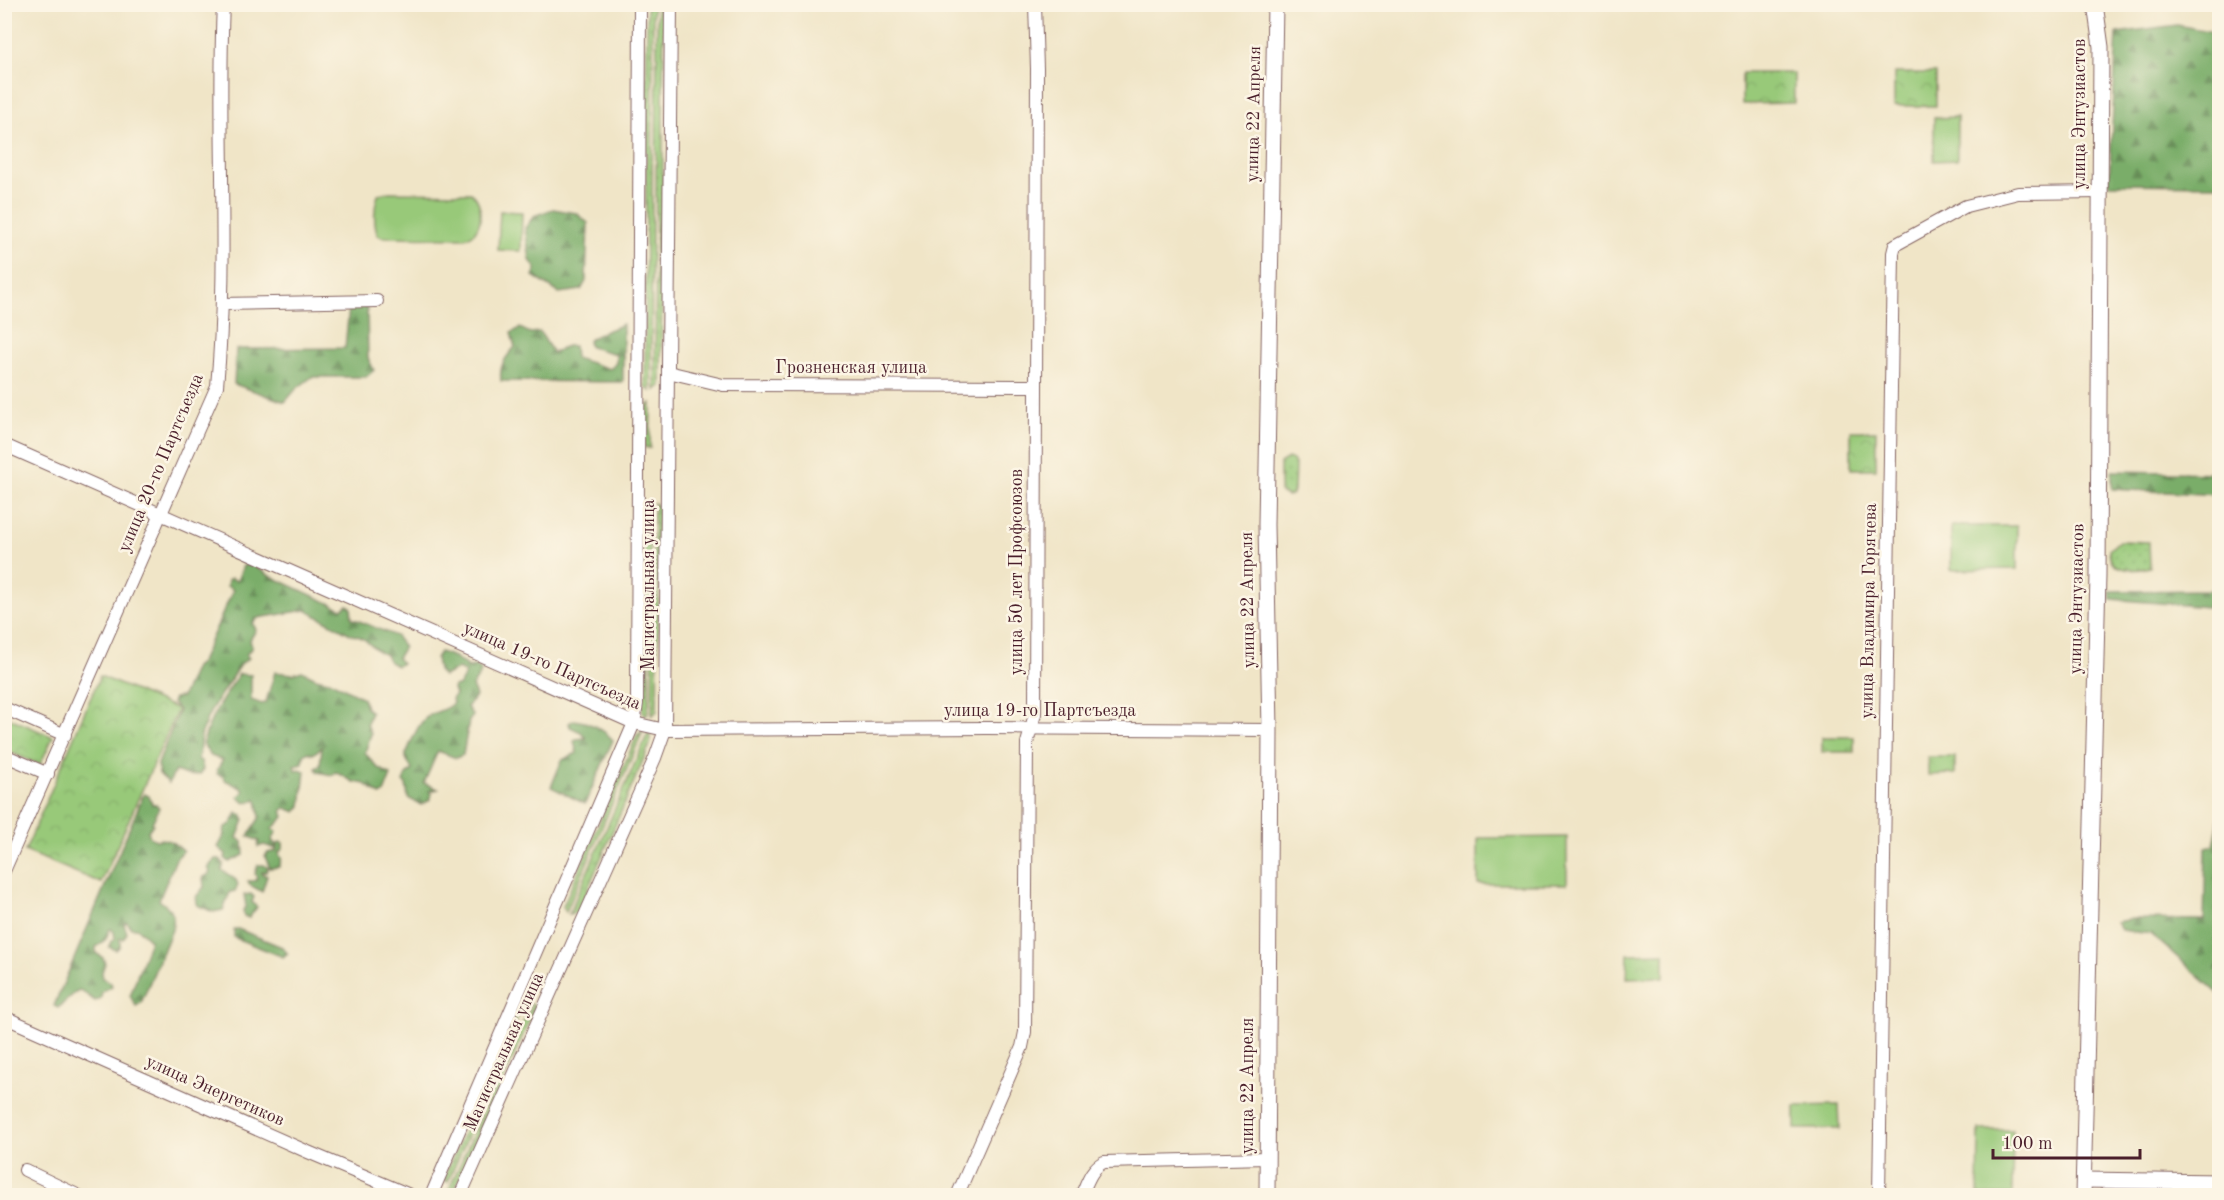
<svg xmlns="http://www.w3.org/2000/svg" width="2224" height="1200" font-family="'Old Standard TT',serif">
  <defs>
    <pattern id="grass-dots" width="8" height="8" patternUnits="userSpaceOnUse" patternTransform="scale(1.5)"><rect width="8" height="8" fill="#98c979"/><path d="M2 2h.1M6 6h.1" fill="none" stroke="#84ac69" stroke-width="1.8" stroke-linecap="round"/></pattern>
    <pattern id="forest-firs" width="22" height="20" patternUnits="userSpaceOnUse" patternTransform="scale(1.5)"><rect width="22" height="20" fill="#7aad69"/><path d="M5 1l3.5 6h-7zM16 11l3.5 6h-7z" fill="#668c57"/></pattern>
    <pattern id="park-crowns" width="20" height="18" patternUnits="userSpaceOnUse" patternTransform="scale(1.5)"><rect width="20" height="18" fill="#98c979"/><path d="M2 6a3 3 0 1 1 6 0M12 15a3 3 0 1 1 6 0" fill="none" stroke="#84ac69"/></pattern>
  </defs>
  <rect width="100%" height="100%" fill="#fcf5e5"/>
  <filter id="ink" filterUnits="userSpaceOnUse"><feTurbulence type="fractalNoise" baseFrequency=".0167" numOctaves="2"/><feDisplacementMap in="SourceGraphic" scale="12" xChannelSelector="R" yChannelSelector="G"/><feConvolveMatrix kernelMatrix="1 2 1 2 8 2 1 2 1" color-interpolation-filters="sRGB"/></filter>
  <filter id="wash" filterUnits="userSpaceOnUse"><feTurbulence type="fractalNoise" baseFrequency=".008" numOctaves="4" result="noise"/><feDisplacementMap in="SourceGraphic" scale="24" xChannelSelector="R" yChannelSelector="G"/><feGaussianBlur stdDeviation="1.35" result="paint"/><feColorMatrix in="noise" values="0 0 0 0 0 0 0 0 0 0 0 0 0 0 0 0 0 1.4 0 .05"/><feComposite in="paint" operator="in"/></filter>
  <g filter="url(#wash)">
    <rect width="100%" height="100%" fill="#f0e5c7"/>
    <!-- grass -->
    <g fill="url(#grass-dots)" stroke="#717452" stroke-width="1.5">
      <path d="M653 4V5L651 391 645 387 647 5Z"/>
      <path d="M664 5 661 386 655 391 657 5Z"/>
      <path d="M651 403 650 448 644 447 645 411 646 407Z"/>
      <path d="M1288 458 1293 460 1295 464 1294 491 1291 495 1287 496 1280 492V463Z"/>
      <path d="M654 503 659 507V514L657 711 652 716Z"/>
      <path d="M650 504 649 704 647 715 643 713 642 706 644 516V508Z"/>
      <path d="M2119 541 2149 542 2150 567C2133 572 2109 572 2109 550Z"/>
      <path d="M643 731 566 912 563 906 637 735Z"/>
      <path d="M648 733 650 734V744L578 912 569 914Z"/>
      <path d="M522 1000 526 1002 515 1022 517 1023 448 1182 443 1180Z"/>
      <path d="M531 1004 536 1006 454 1191 449 1189 525 1018H527Z"/>
    </g>
    <!-- forest -->
    <g fill="url(#forest-firs)" stroke="#62664a" stroke-width="1.5">
      <path d="M2177 25 2219 33V185L2109 184 2117 33Z"/>
      <path d="M553 209 576 213 588 223 586 281 581 290 559 293 533 276 536 269 530 260 525 228 534 216Z"/>
      <path d="M367 307 368 358 374 370 366 377H312L296 389 285 402 234 384 236 349 345 348 349 308Z"/>
      <path d="M623 324V382L501 381C499 365 505 358 515 347L511 333 520 328 530 333 540 332 553 353 566 346H574L575 358 610 369 616 363V354L590 347 588 341C599 332 611 330 623 324Z"/>
      <path d="M2112 471 2219 473V495L2112 489Z"/>
      <path d="M249 563 270 576 342 609 347 605 351 607 352 618 396 636 404 647 397 658 402 663 397 666 389 662 386 655C372 651 368 636 352 635L306 610 258 618 253 623 256 630 250 640 252 647 246 655 249 658C237 666 238 668 231 679 220 696 208 711 202 732 199 741 201 751 198 759L201 761 203 769 200 774 190 776 175 771 169 783 159 774 158 764 179 710 172 703 174 698 182 697 195 667 201 662 233 590 227 586 228 580 231 578 237 581 243 566Z"/>
      <path d="M2219 590V608L2111 599 2110 591Z"/>
      <path d="M440 652 454 657 468 667 475 666 481 669 480 675 472 686 476 696 467 707 473 716 469 721 463 755 456 758 438 751 424 783 438 789 429 791 432 794 430 800 421 805 408 798 406 784 403 782 406 775 412 770 406 758V754C412 741 418 720 432 714 440 710 446 710 453 703L452 699 455 694 453 689 454 686H459L466 673 458 669 443 676 438 671 436 658Z"/>
      <path d="M302 671 316 678 333 682 363 698 366 708 371 712 367 724 371 734 365 753 378 768 391 775 384 793 380 795 365 784 354 782 336 772 332 775 318 772 316 768 320 765 322 747 313 754 309 752 304 755 303 763 294 765 296 770 299 769 305 771 301 806 296 812 286 808 282 810 284 817 272 829 277 831 272 840 275 844 276 849 264 845 258 847 259 841 248 836 260 817 257 800 245 803 238 797 243 793V789L225 780 223 776 217 774V770L223 760 211 756 203 744C209 717 225 696 239 674L251 675V700L262 704 266 702 275 672 293 674Z"/>
      <path d="M574 720C590 722 602 728 613 740L585 804 551 787 562 760 577 753 574 741 576 739 586 738 581 732 570 727 569 723Z"/>
      <path d="M144 794 149 796 152 804H156L159 808 152 823 153 824 148 831 150 837 156 840C168 837 174 843 183 851L176 859 159 900C172 909 176 913 172 930L141 1003 136 1006 130 996 150 940 137 928H131L127 922 124 924 127 933 123 939 120 938V946L116 950 109 947 111 941 115 939 114 932 111 929 109 930 106 939 96 947V953L103 958 105 963 102 972 103 978 111 983 112 986 102 992 101 998 95 1001 80 990 77 991 58 1008 54 1006Z"/>
      <path d="M237 813 243 815 244 820 237 838 243 842 244 855 229 862 225 858 226 854 218 847 223 838 225 827 231 824Z"/>
      <path d="M2219 818 2220 994H2219L2151 934 2121 930 2116 922 2132 919 2204 920 2206 848 2214 846Z"/>
      <path d="M280 842 283 843V849L279 852 280 857 282 858 279 867 270 868 265 857 267 853 276 851 277 844Z"/>
      <path d="M215 859H220L224 864 222 870 236 880 238 885 235 891 230 892 223 910 213 912 197 905 196 897 204 887 203 877 208 875 210 871 208 868Z"/>
      <path d="M258 865H264L268 868 266 872H262V874L267 876 262 892 250 885 248 881H254L257 878 255 874Z"/>
      <path d="M251 894 254 897 252 902 257 907 249 918 244 916 243 910 246 906 244 895Z"/>
      <path d="M234 929H238L282 947 288 954 283 957 238 939 234 937Z"/>
    </g>
    <!-- park -->
    <g fill="url(#park-crowns)" stroke="#717452" stroke-width="1.5">
      <path d="M1742 73H1794V103L1742 104Z"/>
      <rect x="1894" y="73" width="42" height="33"/>
      <rect x="1851" y="431" width="25" height="38"/>
      <path d="M100 676 178 709 101 883 25 851Z"/>
      <path d="M5 716 53 737 40 765 5 750Z"/>
      <rect x="1822" y="737" width="32" height="15"/>
      <path d="M1928 757H1955V774L1928 775Z"/>
      <path d="M1664 953V977L1627 978 1628 954Z"/>
    </g>
    <!-- pitch -->
    <g fill="#98c979" stroke="#717452" stroke-width="1.5">
      <path d="M1957 117V160L1934 161V118Z"/>
      <path d="M389 192 471 193C485 202 484 235 464 238L382 237 378 235C373 223 374 207 378 195Z"/>
      <path d="M500 211 522 212 521 251 498 250Z"/>
      <path d="M1951 526H2017V569L1951 570Z"/>
      <path d="M1567 837V884H1478V838Z"/>
      <path d="M1839 1105 1840 1129H1795V1106Z"/>
      <path d="M1979 1130H2013L2012 1195H1978Z"/>
    </g>
  </g>
  <g filter="url(#ink)">
    <g fill="none" stroke-linecap="round" stroke-linejoin="round">
      <!-- minor casing -->
      <g stroke="#846462" stroke-width="14">
        <g id="minor">
          <path d="M222 304 377 301"/>
          <path d="M668 372 723 385 1035 386"/>
          <path d="M4 445 634 723 665 730 987 728 1270 730"/>
          <path d="M4 708 65 735"/>
          <path d="M4 755 48 774"/>
          <path d="M4 871 217 386C229 260 217 132 223 4"/>
          <path d="M4 1017 308 1152 412 1196"/>
          <path d="M25 1170 79 1196"/>
          <path d="M431 1196 634 723 637 704 640 4"/>
          <path d="M460 1196 655 758 665 730 671 4"/>
          <path d="M957 1196 1022 1047 1025 1032 1027 743 1035 714 1037 69 1035 4"/>
          <path d="M1081 1196C1087 1183 1091 1168 1104 1162L1267 1158"/>
          <path d="M1879 1196 1893 253 1895 245 1966 206 2018 193 2100 192"/>
        </g>
      </g>
      <!-- major casing -->
      <g stroke="#846462" stroke-width="17">
        <g id="major">
          <path d="M2219 4 2220 5"/>
          <path d="M2084 1180 2220 1182"/>
          <path d="M1267 1196 1270 730 1266 525 1275 4"/>
          <path d="M2083 1196 2098 575 2101 47 2095 4"/>
        </g>
      </g>
      <!-- minor -->
      <use href="#minor" stroke="#fff" stroke-width="12"/>
      <!-- major -->
      <use href="#major" stroke="#fff" stroke-width="15"/>
    </g>
  </g>
  <g text-anchor="middle" dominant-baseline="central" stroke-width="5" stroke-linejoin="round" paint-order="stroke">
    <!-- street labels -->
    <g font-size="18" fill="#4a1f2b" stroke="#fcf5e5">
      <text transform="translate(1254 114) rotate(-89)">улица 22 Апреля</text>
      <text transform="translate(2080 114) rotate(-90)">улица Энтузиастов</text>
      <text x="851" y="368">Грозненская улица</text>
      <text transform="translate(161 463) rotate(-67)">улица 20-го Партсъезда</text>
      <text transform="translate(1017 572) rotate(-90)">улица 50 лет Профсоюзов</text>
      <text transform="translate(649 585) rotate(-90)">Магистральная улица</text>
      <text transform="translate(2077 599) rotate(-89)">улица Энтузиастов</text>
      <text transform="translate(1248 600) rotate(-91)">улица 22 Апреля</text>
      <text transform="translate(1869 611) rotate(-89)">улица Владимира Горячева</text>
      <text transform="translate(552 666) rotate(24)">улица 19-го Партсъезда</text>
      <text x="1040" y="711">улица 19-го Партсъезда</text>
      <text transform="translate(504 1052) rotate(-66)">Магистральная улица</text>
      <text transform="translate(1248 1086) rotate(-90)">улица 22 Апреля</text>
      <text transform="translate(215 1091) rotate(24)">улица Энергетиков</text>
    </g>
  </g>
  <!-- margin -->
  <rect width="2224" height="1200" fill="none" stroke="#fcf5e5" stroke-width="24"/>
  <!-- scale -->
  <path d="M1993 1149v9h147v-9" fill="none" stroke="#4a1f2b" stroke-width="3"/>
  <text x="2002" y="1149" font-size="18" fill="#4a1f2b" stroke="#fcf5e5" stroke-width="4.5" paint-order="stroke">100 m</text>
</svg>
